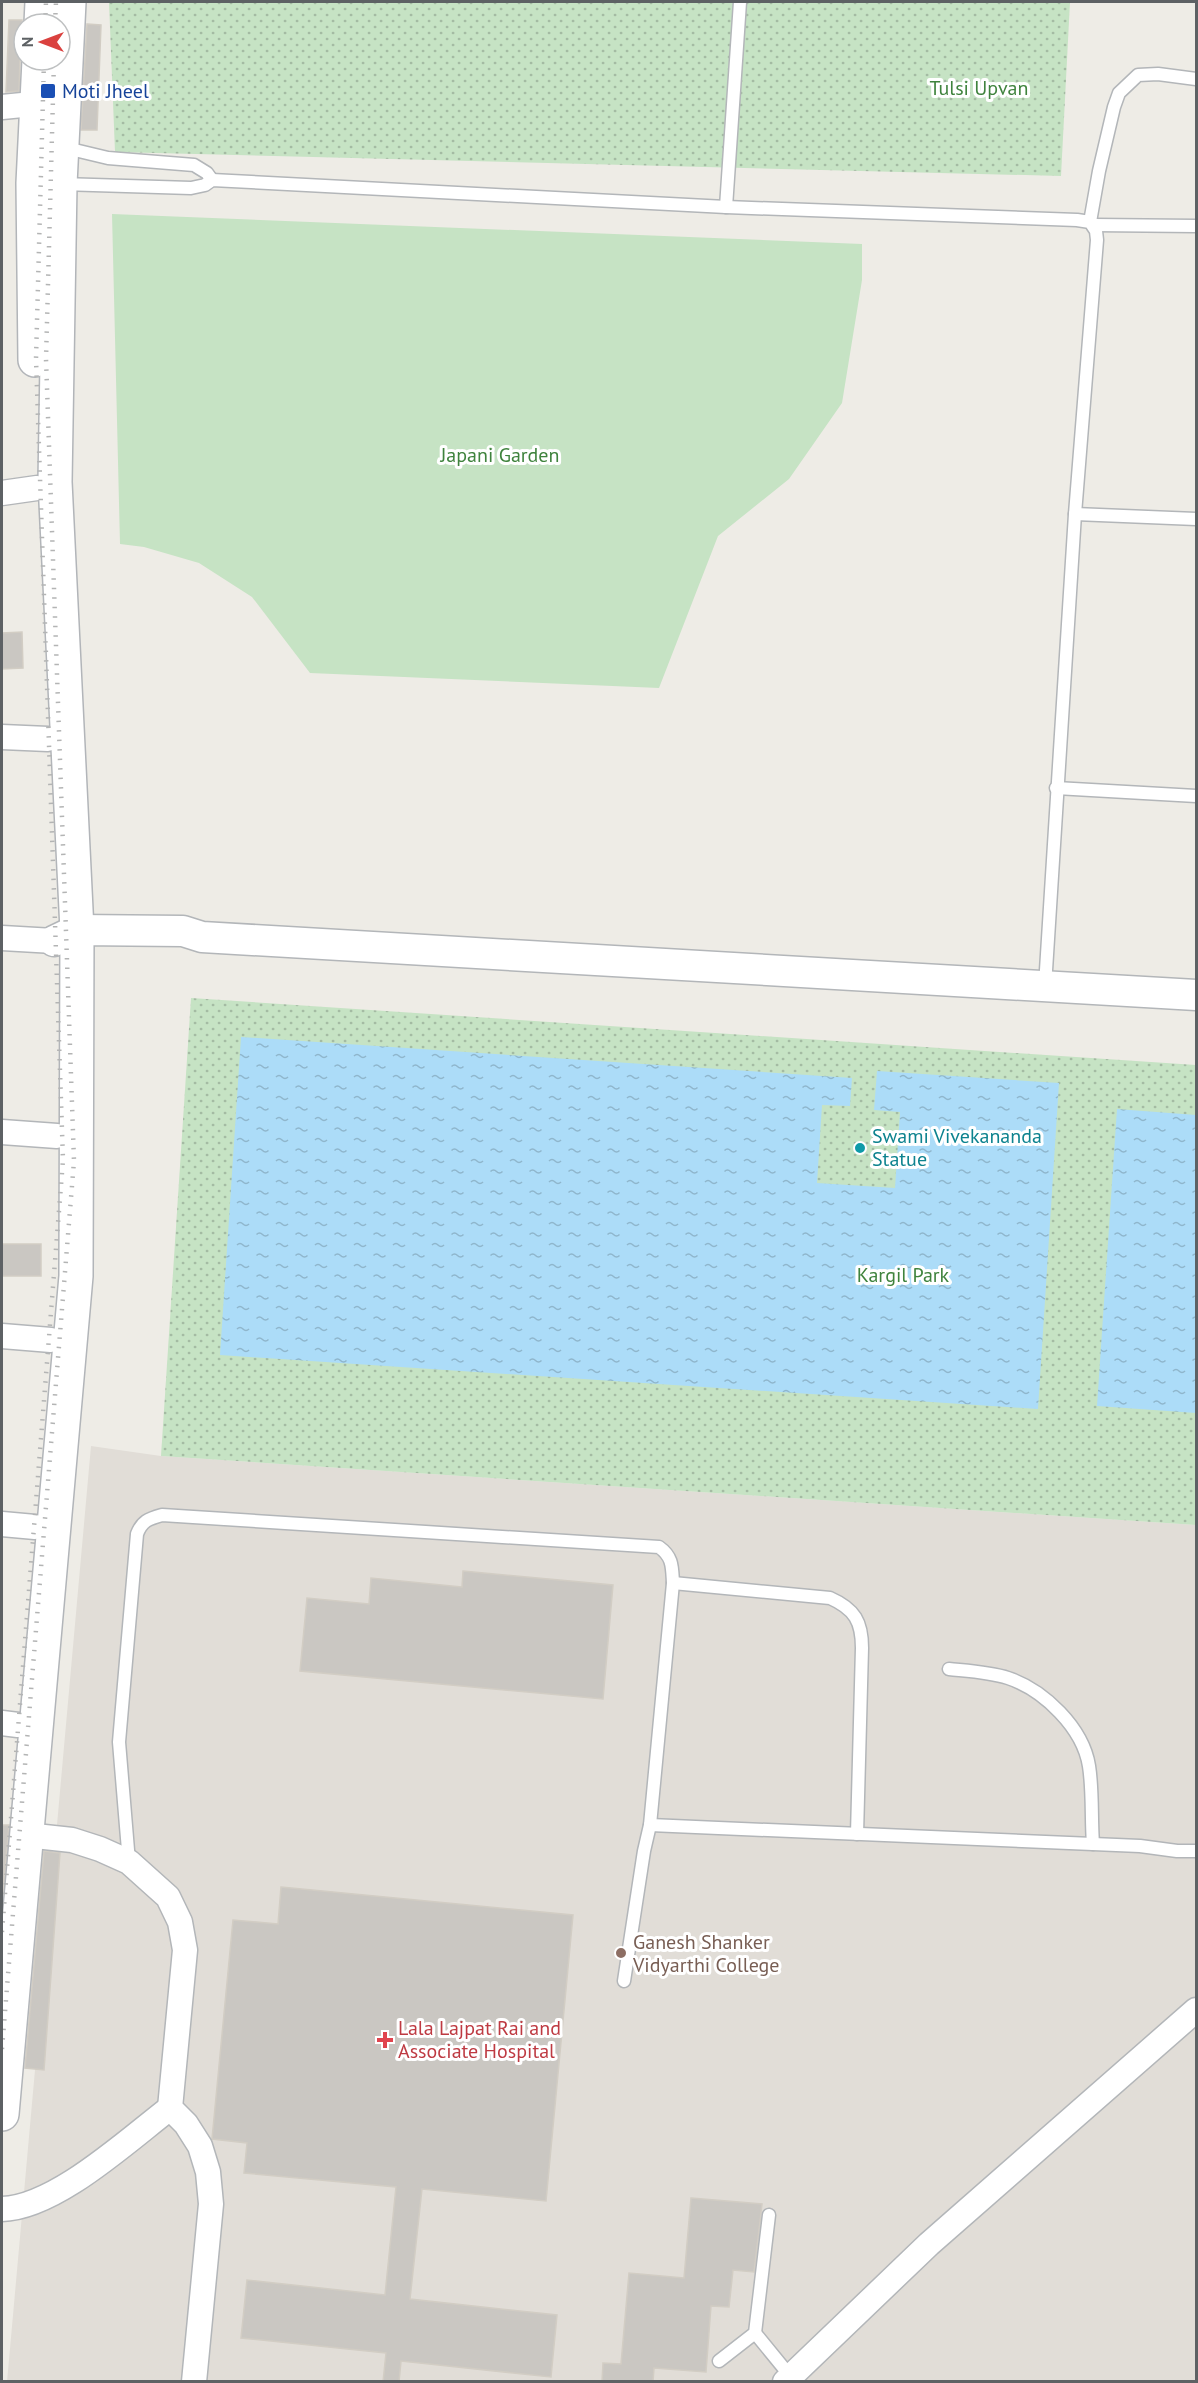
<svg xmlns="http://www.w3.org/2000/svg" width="1198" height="2383" font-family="'PT Sans',sans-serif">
  <defs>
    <pattern id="grass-dots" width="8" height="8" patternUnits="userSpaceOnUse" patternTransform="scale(1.5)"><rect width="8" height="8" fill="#c6e3c4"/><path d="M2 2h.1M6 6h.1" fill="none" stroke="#a4bba3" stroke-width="1.8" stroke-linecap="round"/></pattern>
    <pattern id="water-ripples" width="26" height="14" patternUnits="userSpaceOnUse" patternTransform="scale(1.5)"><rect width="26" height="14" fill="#acdcf8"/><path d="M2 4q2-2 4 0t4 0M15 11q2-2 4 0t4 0" fill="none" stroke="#8fb6cc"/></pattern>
  </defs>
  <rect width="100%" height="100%" fill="#eeece6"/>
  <!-- education -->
  <path fill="#e1ddd7" d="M91 1446 161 1456 1196 1525V2381L7 2382Z"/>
  <!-- grass -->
  <g fill="url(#grass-dots)">
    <path d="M109 2H1070L1061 176 115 152Z"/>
    <path d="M191 998 1196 1065V1525L161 1456Z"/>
  </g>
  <!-- garden -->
  <path fill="#c6e3c4" d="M112 214 862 244V280L842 403 789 479 718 536 659 688 310 673 252 597 199 563 144 547 120 544Z"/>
  <!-- water -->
  <g fill="url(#water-ripples)">
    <path d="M241 1037 852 1078 850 1106 822 1105 817 1183 895 1188 900 1112 874 1110 877 1071 1059 1083 1038 1409 220 1355Z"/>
    <path d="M1117 1109 1196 1115V1413L1097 1406Z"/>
  </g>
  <!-- building -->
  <g fill="#cac7c2" stroke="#d2cdc4" stroke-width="1.5">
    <path d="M9 20H22L24 49 20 59 19 91 6 92Z"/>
    <path d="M87 24 101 25 97 130H81Z"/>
    <path d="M22 632 23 668 2 669V633Z"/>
    <rect x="2" y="1244" width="39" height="32"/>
    <path d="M463 1571 613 1585 603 1699 300 1671 307 1598 369 1604 371 1578 462 1587Z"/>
    <path d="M2 1825H9L2 1906Z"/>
    <path d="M44 1851 60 1853 44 2070 25 2068Z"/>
    <path d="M281 1887 573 1915 546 2201 422 2189 410 2299 557 2315 551 2377 401 2361 399 2382H383L386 2353 241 2338 247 2280 385 2295 396 2187 244 2173 247 2143 212 2139 233 1920 278 1924Z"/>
    <path d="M691 2198 762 2204 754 2272 733 2270 729 2307 711 2306 706 2372 654 2368 653 2382H602L603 2363 621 2364 629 2273 684 2278Z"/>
  </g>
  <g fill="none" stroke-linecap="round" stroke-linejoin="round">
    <!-- service casing -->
    <g stroke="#b3b6b9" stroke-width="15">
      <g id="service">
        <path d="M62 147 108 158 194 165 207 173 212 180"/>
        <path d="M61 184 191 188 205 185 212 180 726 207 1077 220 1090 222 1096 231 1097 240 1075 514 1045 986"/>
        <path d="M726 207 740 2"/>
        <path d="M1090 222 1099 171 1114 107 1119 93 1138 75 1158 74 1196 79"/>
        <path d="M1094 225 1196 226"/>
        <path d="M1075 514 1196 519"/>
        <path d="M1056 788 1196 796"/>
        <path d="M673 1583 830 1598C855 1609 862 1622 862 1648L857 1834"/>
        <path d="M949 1669C969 1671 990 1672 1008 1678 1044 1690 1083 1728 1089 1766 1093 1791 1091 1818 1093 1844"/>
        <path d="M650 1825 1140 1846 1177 1851H1196"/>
        <path d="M129 1862 119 1742 137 1534C142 1521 148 1519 162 1515L659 1547C673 1557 672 1567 673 1583L650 1825 644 1851 624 1981"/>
        <path d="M755 2333 791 2377"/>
        <path d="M719 2361 755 2333 769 2215"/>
      </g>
    </g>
    <!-- minor casing -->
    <g stroke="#b3b6b9" stroke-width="27">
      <g id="minor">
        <path d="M2 107 53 102"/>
        <path d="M2 493 37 488"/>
        <path d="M2 737 48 739"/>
        <path d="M2 938 54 941"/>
        <path d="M2 1132 57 1136"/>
        <path d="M2 1336 51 1340"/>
        <path d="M2 1524 35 1527"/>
        <path d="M2 1723 18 1725"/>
        <path d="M26 1835 72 1840 100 1849 129 1862 168 1897 180 1922 185 1950 170 2108 186 2124 200 2146 208 2172 211 2204 194 2382"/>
        <path d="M2 2209C55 2208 128 2140 170 2108"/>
        <path d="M785 2382 929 2244 1196 2010"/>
      </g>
    </g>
    <!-- tertiary casing -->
    <g stroke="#b3b6b9" stroke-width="33">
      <path id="tertiary" d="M54 941 77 930 183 931 202 937 1196 995"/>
    </g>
    <!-- secondary casing -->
    <g stroke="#b2b5b9" stroke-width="36">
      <g id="secondary">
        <path d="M41 24 42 2"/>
        <path d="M35 360 33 183 39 60"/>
        <path d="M2 2114 76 1276 77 930 55 482 60 184 69 2"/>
      </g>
    </g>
    <!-- service -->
    <use href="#service" stroke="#fff" stroke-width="12"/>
    <!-- minor -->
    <use href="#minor" stroke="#fff" stroke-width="24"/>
    <!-- tertiary -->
    <use href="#tertiary" stroke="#fff" stroke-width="30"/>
    <!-- secondary -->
    <use href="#secondary" stroke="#fff" stroke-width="33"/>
    <!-- rail -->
    <g stroke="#b3b4b4" stroke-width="4.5" stroke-dasharray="1.5 8" stroke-linecap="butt">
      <path d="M45 24 46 2"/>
      <path d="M55 24 56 2"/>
      <path d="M2 1932 63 1160 36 359 44 60"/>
      <path d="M2 2049 74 1161 46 359 54 60"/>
    </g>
  </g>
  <!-- markers -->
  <rect fill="#1a4fb4" stroke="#fff" stroke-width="2" x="40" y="83" width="16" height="16" rx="3"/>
  <circle fill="#0f9aa8" stroke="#fff" stroke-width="2" cx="860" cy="1148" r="6"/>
  <circle fill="#8d6e63" stroke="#fff" stroke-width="2" cx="621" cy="1953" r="6"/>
  <path fill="#e0444e" stroke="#fff" stroke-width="2" d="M382 2031h6v6h6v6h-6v6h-6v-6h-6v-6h6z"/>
  <g text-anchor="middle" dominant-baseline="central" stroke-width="6" stroke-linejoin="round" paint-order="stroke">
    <!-- park labels -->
    <g font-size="20" fill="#3f833d" stroke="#fff">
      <text x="979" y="88">Tulsi Upvan</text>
      <text x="500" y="455">Japani Garden</text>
      <text x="903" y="1275">Kargil Park</text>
    </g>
    <!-- transit labels -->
    <g font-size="20" fill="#164399" stroke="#fff" text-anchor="start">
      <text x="62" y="91">Moti Jheel</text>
    </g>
    <!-- culture labels -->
    <g font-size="20" fill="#0d838f" stroke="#fff" text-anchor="start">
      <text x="872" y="1136">Swami Vivekananda<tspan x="872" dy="23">Statue</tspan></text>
    </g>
    <!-- education labels -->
    <g font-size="20" fill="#785e54" stroke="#fff" text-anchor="start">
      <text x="633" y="1942">Ganesh Shanker<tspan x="633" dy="23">Vidyarthi College</tspan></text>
    </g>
    <!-- health labels -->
    <g font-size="20" fill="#be3a42" stroke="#fff" text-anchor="start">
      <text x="398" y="2028">Lala Lajpat Rai and<tspan x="398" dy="23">Associate Hospital</tspan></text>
    </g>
  </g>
  <!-- border -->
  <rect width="1198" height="2383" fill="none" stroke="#5d6164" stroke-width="6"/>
  <!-- north arrow -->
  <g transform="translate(42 42) rotate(270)"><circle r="28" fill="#ffffff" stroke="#bec0c1" stroke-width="1.5"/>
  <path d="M0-4.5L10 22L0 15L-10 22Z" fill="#da413f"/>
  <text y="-9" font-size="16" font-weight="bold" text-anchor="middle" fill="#5d6164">N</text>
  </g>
</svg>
